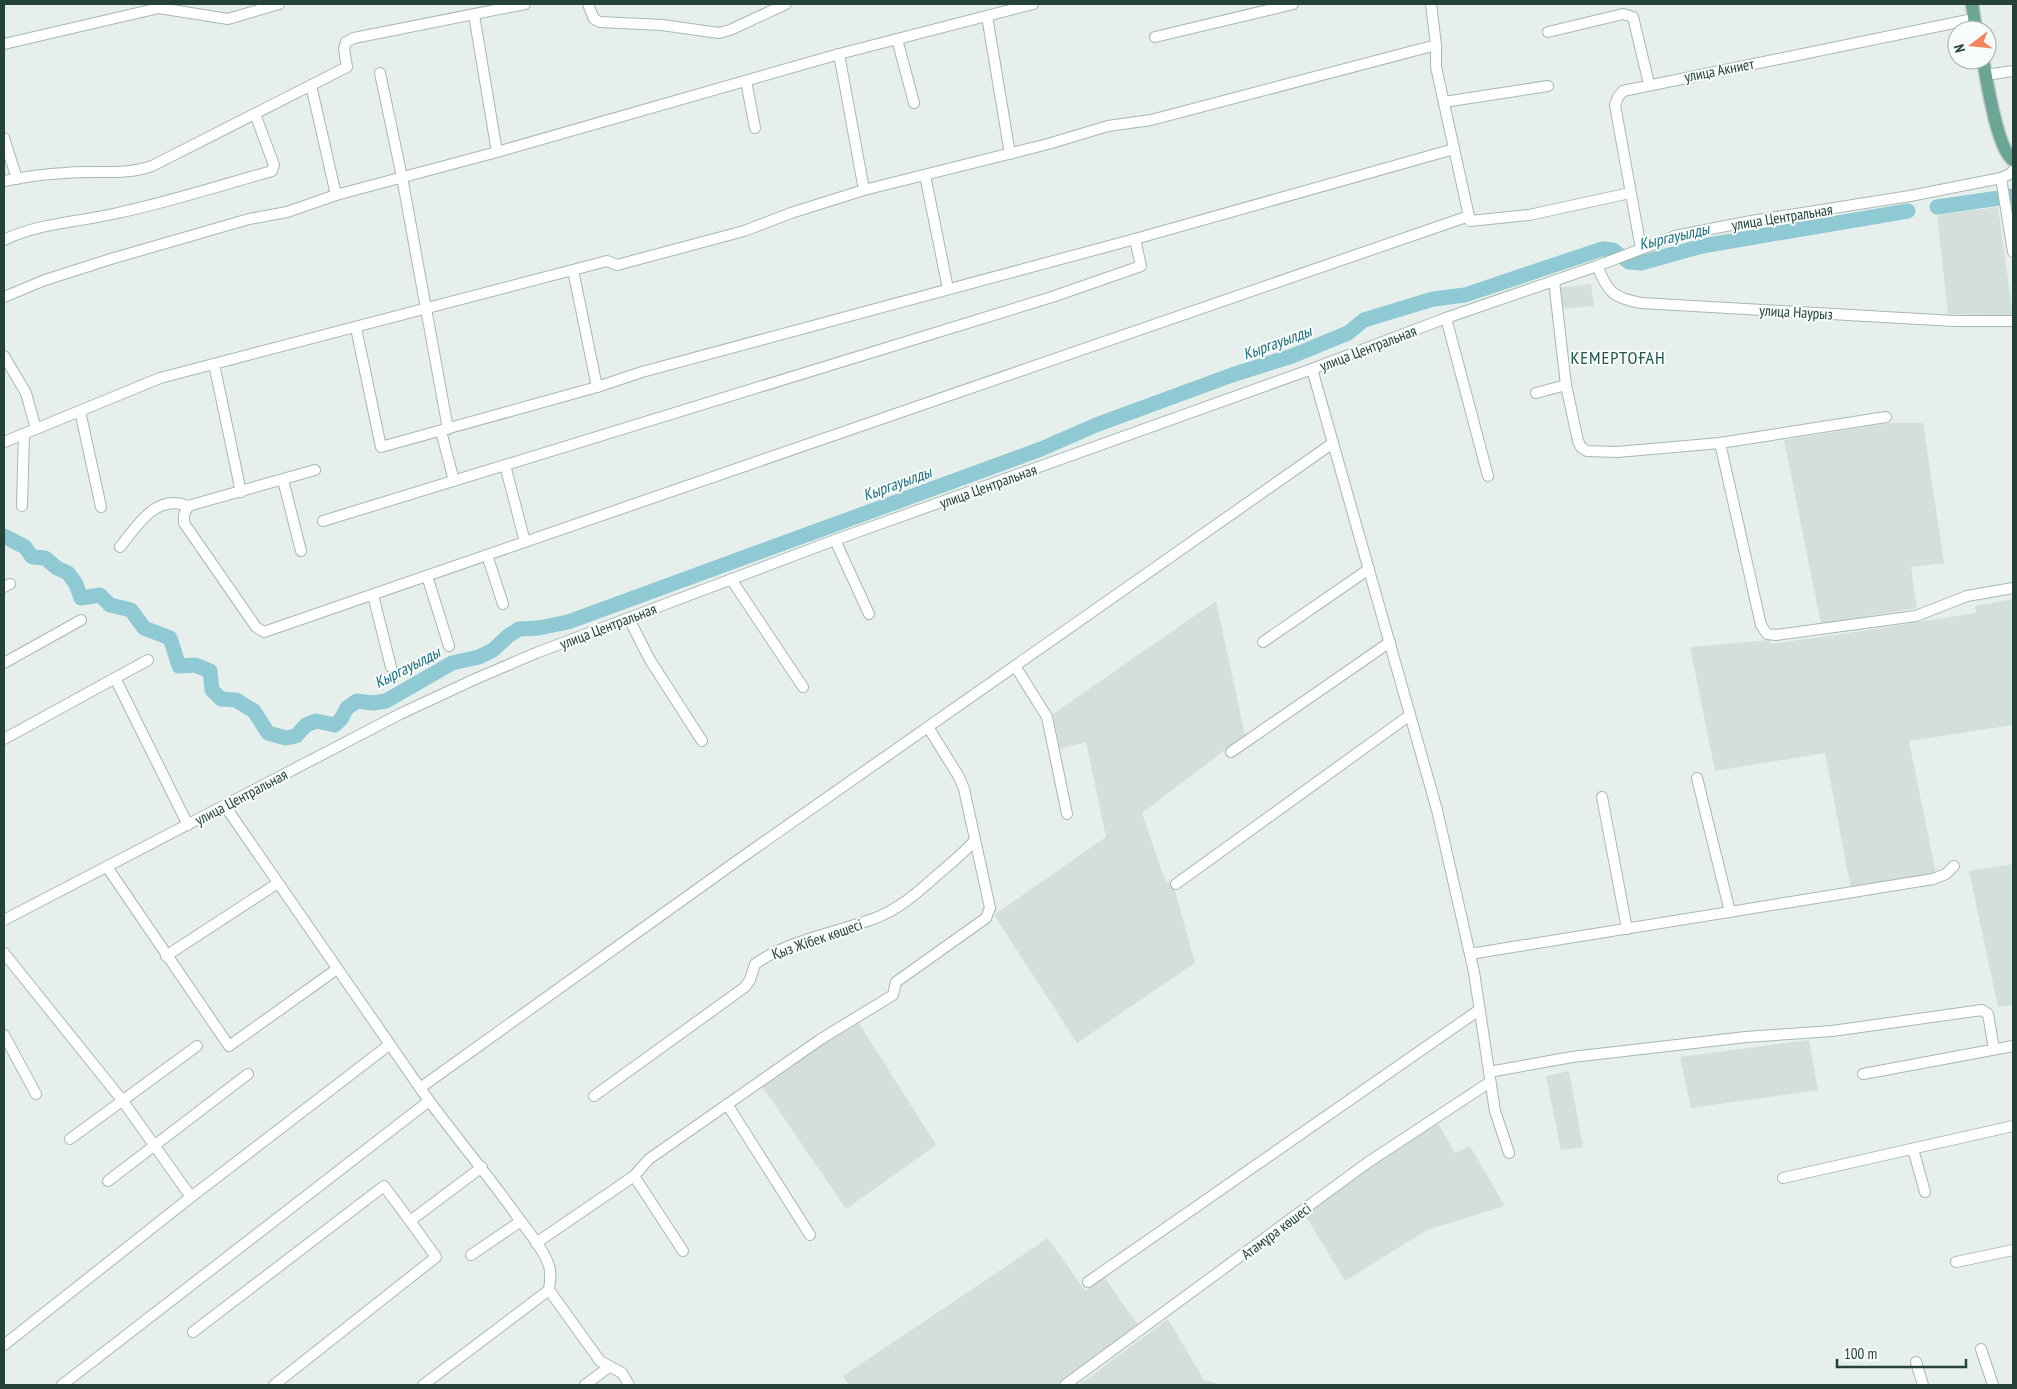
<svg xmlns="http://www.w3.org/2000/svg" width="2017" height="1389" font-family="'PT Sans Narrow',sans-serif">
  <rect width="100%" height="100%" fill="#e6efeb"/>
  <!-- built -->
  <g fill="#d4dfda">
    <path d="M1998 207 2013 316 1948 314 1937 215Z"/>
    <path d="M1591 284 1594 306 1562 309 1559 288Z"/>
    <path d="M1889 423H1923L1944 563 1911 567 1917 608 1821 624 1784 440Z"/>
    <path d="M2013 599V725L1909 741 1936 874 1851 889 1825 753 1715 771 1690 647 1770 640 1771 644 1855 632 1976 613 1975 606Z"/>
    <path d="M1216 601 1245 735 1142 813 1166 883 1172 880 1195 963 1077 1043 994 915 1106 837 1086 742 1060 749 1053 714Z"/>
    <path d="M2013 864V1005L1998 1007 1969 871Z"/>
    <path d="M859 1023 936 1145 846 1209 762 1086 819 1046Z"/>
    <path d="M1809 1040 1818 1090 1691 1108 1680 1057Z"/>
    <path d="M1569 1071 1583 1147 1561 1150 1546 1076Z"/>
    <path d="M1438 1123 1455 1153 1470 1146 1505 1206 1427 1230 1345 1281 1304 1213 1368 1168Z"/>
    <path d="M1048 1238 1085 1291 1104 1277 1138 1325 1055 1385H849L843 1376Z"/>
    <path d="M1168 1319 1204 1380 1216 1383V1385H1079Z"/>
  </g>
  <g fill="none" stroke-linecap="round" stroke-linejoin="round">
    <!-- river -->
    <g stroke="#8ec9d4" stroke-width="15">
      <path d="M1937 207 2013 196"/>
      <path d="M4 536 25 547 32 557 45 558 57 568 68 573 76 584 81 598 100 595 110 605 131 610 144 628 170 638 179 666 195 665 210 671 212 690 221 699 236 700 254 711 268 733 286 738 296 736 306 725 316 721 335 725 341 719 347 708 357 701 373 703 386 701 452 663 479 657 493 650 508 636 519 629 539 628 568 622 1041 449 1096 425 1232 375 1292 356 1348 333 1364 320 1433 299 1465 295 1602 249 1613 250 1629 262 1641 263 1702 246 1908 211"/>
    </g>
    <!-- minor casing -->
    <g stroke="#a8b8b2" stroke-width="12">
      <g id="minor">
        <path d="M588 4 594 19 600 22 662 25 719 33 730 30 786 4"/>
        <path d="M1431 4 1436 45V67L1470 221 1529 215 1630 193"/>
        <path d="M474 15 497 152"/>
        <path d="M987 16 1010 154"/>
        <path d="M1548 32 1623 14 1633 17 1649 84"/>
        <path d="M1155 37 1293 4"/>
        <path d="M897 39 914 103"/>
        <path d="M4 44 159 8 228 19 279 4"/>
        <path d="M839 54 864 190"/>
        <path d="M380 73 402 177 448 429"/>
        <path d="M1986 75 2013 71"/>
        <path d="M746 81 755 128"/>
        <path d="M311 85 336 195"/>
        <path d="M1444 102 1548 86"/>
        <path d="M4 138 17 179"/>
        <path d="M925 175 948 289"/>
        <path d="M2001 178 2013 252"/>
        <path d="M4 181C24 177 44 174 65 173 94 170 124 176 152 166L347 67 344 49 346 42 354 38 525 4"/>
        <path d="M4 240C41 222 82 222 122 212 172 201 222 185 272 171L274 165 255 114"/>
        <path d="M1641 249 1615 105 1618 97 1623 91 1973 19"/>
        <path d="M1597 266C1608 292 1613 298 1641 303L1954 321H2013"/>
        <path d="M573 270 597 387"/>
        <path d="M1554 281 1566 385 1578 441 1581 447 1587 451 1617 452 1720 443 1886 417"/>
        <path d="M4 297 45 280 114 258 249 219 287 212 336 195 497 152 839 54 1033 4"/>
        <path d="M1446 318 1488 476"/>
        <path d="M356 328 381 447 597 387 642 372 1135 239 1454 149"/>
        <path d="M4 356 26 393 36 429"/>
        <path d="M214 364 241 492"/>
        <path d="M1312 369 1437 810 1474 972 1495 1111 1509 1153"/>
        <path d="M1536 393 1566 385"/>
        <path d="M80 411 101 507"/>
        <path d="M441 431 454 481"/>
        <path d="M4 442 160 378 607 261 617 265 744 231 791 213 864 190 1048 144 1108 126 1151 120 1436 45"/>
        <path d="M1720 443 1761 625 1767 634 1776 635 1916 616 1967 596 2013 588"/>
        <path d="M505 465 525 542"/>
        <path d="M283 480 301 551"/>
        <path d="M22 506 24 434"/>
        <path d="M188 506 184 515V523L256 627 264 632 1469 216"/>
        <path d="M323 521 1052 297 1141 266 1135 239"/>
        <path d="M835 540 869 614"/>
        <path d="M120 547C137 526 156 493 188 506L315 470"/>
        <path d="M487 555 503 604"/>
        <path d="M427 576 449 646"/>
        <path d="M731 579 803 687"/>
        <path d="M4 587 10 584"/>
        <path d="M373 595 391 667"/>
        <path d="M629 619 650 660 702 741"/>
        <path d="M1263 642 1369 569"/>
        <path d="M4 663 81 620"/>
        <path d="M1015 666 1047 717 1067 814"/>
        <path d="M115 678 188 825"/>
        <path d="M4 739 148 660"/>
        <path d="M1231 752 1390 642"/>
        <path d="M1697 778 1730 912"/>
        <path d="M1602 797 1627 929"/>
        <path d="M225 806 420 1088C451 1132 486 1172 517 1216 527 1230 542 1247 548 1263 552 1272 550 1281 549 1290L600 1361 622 1373 629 1385"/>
        <path d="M107 867 229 1046 337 969"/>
        <path d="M1176 884 1410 715"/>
        <path d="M4 920 400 714 473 680 536 653 835 540 1312 369 1446 318 1597 266 1675 236 1751 221 1910 196 2001 178 2010 174 2013 171"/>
        <path d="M4 953 122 1100 191 1197"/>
        <path d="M1470 954 1933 879 1946 874 1954 866"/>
        <path d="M166 956 278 883"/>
        <path d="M4 1035 36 1094"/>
        <path d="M1489 1072 1572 1057 1746 1037 1832 1031 1982 1010 1988 1014 1994 1049"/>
        <path d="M1863 1074 2013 1046"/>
        <path d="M420 1088 741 858 1333 443"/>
        <path d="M594 1096 745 987 750 980 755 964C789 940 834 933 873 919 898 910 916 894 936 876 950 864 963 854 975 840"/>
        <path d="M727 1104 810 1235"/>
        <path d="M70 1139 197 1046"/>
        <path d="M1913 1149 1925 1192"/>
        <path d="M634 1176 683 1251"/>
        <path d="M1783 1178 2013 1126"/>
        <path d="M108 1181 248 1074"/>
        <path d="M536 1243 634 1176 649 1159 821 1039 893 995 896 982 986 918 990 908 964 789 959 777 928 727"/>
        <path d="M471 1255 521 1221"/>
        <path d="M1956 1262 2013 1250"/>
        <path d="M1088 1282 1479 1010"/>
        <path d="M193 1332 384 1186 410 1221"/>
        <path d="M4 1345 191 1197 389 1045"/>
        <path d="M1981 1349 1993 1385"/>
        <path d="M1916 1362 1923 1385"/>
        <path d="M62 1385 429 1101"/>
        <path d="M274 1385 436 1257 410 1221 482 1167"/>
        <path d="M423 1385 549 1290"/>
        <path d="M585 1385 609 1367"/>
        <path d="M1065 1385 1367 1163 1490 1082"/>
      </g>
    </g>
    <!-- major casing -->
    <g stroke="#c2cac8" stroke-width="15">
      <g id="major">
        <path d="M1972 4 1976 30"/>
        <path d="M1983 60C1987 81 1997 149 2013 160"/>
      </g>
    </g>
    <!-- minor -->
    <use href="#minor" stroke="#fff" stroke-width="10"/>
    <!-- major -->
    <use href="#major" stroke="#6aa596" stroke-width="12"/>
  </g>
  <g text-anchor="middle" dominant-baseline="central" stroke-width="4" stroke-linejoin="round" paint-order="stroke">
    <!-- street labels -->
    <g font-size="15" fill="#24423a" stroke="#f7fbf9">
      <text transform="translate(1719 70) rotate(-11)">улица Акниет</text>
      <text transform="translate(1782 217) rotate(-9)">улица Центральная</text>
      <text transform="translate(1796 312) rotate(3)">улица Наурыз</text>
      <text transform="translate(1368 348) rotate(-21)">улица Центральная</text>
      <text transform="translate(988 486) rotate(-20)">улица Центральная</text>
      <text transform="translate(608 626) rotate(-21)">улица Центральная</text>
      <text transform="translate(241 797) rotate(-28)">улица Центральная</text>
      <text transform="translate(817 939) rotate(-19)">Қыз Жібек көшесі</text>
      <text transform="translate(1276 1231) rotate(-37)">Атамұра көшесі</text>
    </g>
    <!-- water labels -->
    <g font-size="16" font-style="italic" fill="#1c6f80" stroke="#f7fbf9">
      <text transform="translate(1674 236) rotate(-13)">Кыргауылды</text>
      <text transform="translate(1277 342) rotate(-20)">Кыргауылды</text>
      <text transform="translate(897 483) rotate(-20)">Кыргауылды</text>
      <text transform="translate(407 667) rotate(-27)">Кыргауылды</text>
    </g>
    <!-- quarter labels -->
    <g font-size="18" letter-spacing="1" fill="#1f5548" stroke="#f7fbf9">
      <text x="1618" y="357">КЕМЕРТОҒАН</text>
    </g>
  </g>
  <!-- border -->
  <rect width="2017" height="1389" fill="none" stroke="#24423a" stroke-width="10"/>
  <!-- north arrow -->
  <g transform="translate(1972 45) rotate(254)"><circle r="24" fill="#f7fbf9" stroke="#a3b1ad"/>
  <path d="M0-4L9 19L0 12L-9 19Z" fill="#f4845f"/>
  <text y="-8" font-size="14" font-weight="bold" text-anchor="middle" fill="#24423a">N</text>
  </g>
  <!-- scale -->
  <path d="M1837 1359v8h129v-8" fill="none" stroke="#24423a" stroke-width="2.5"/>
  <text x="1844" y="1359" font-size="15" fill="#24423a" stroke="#f7fbf9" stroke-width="4" paint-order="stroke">100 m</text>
</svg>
